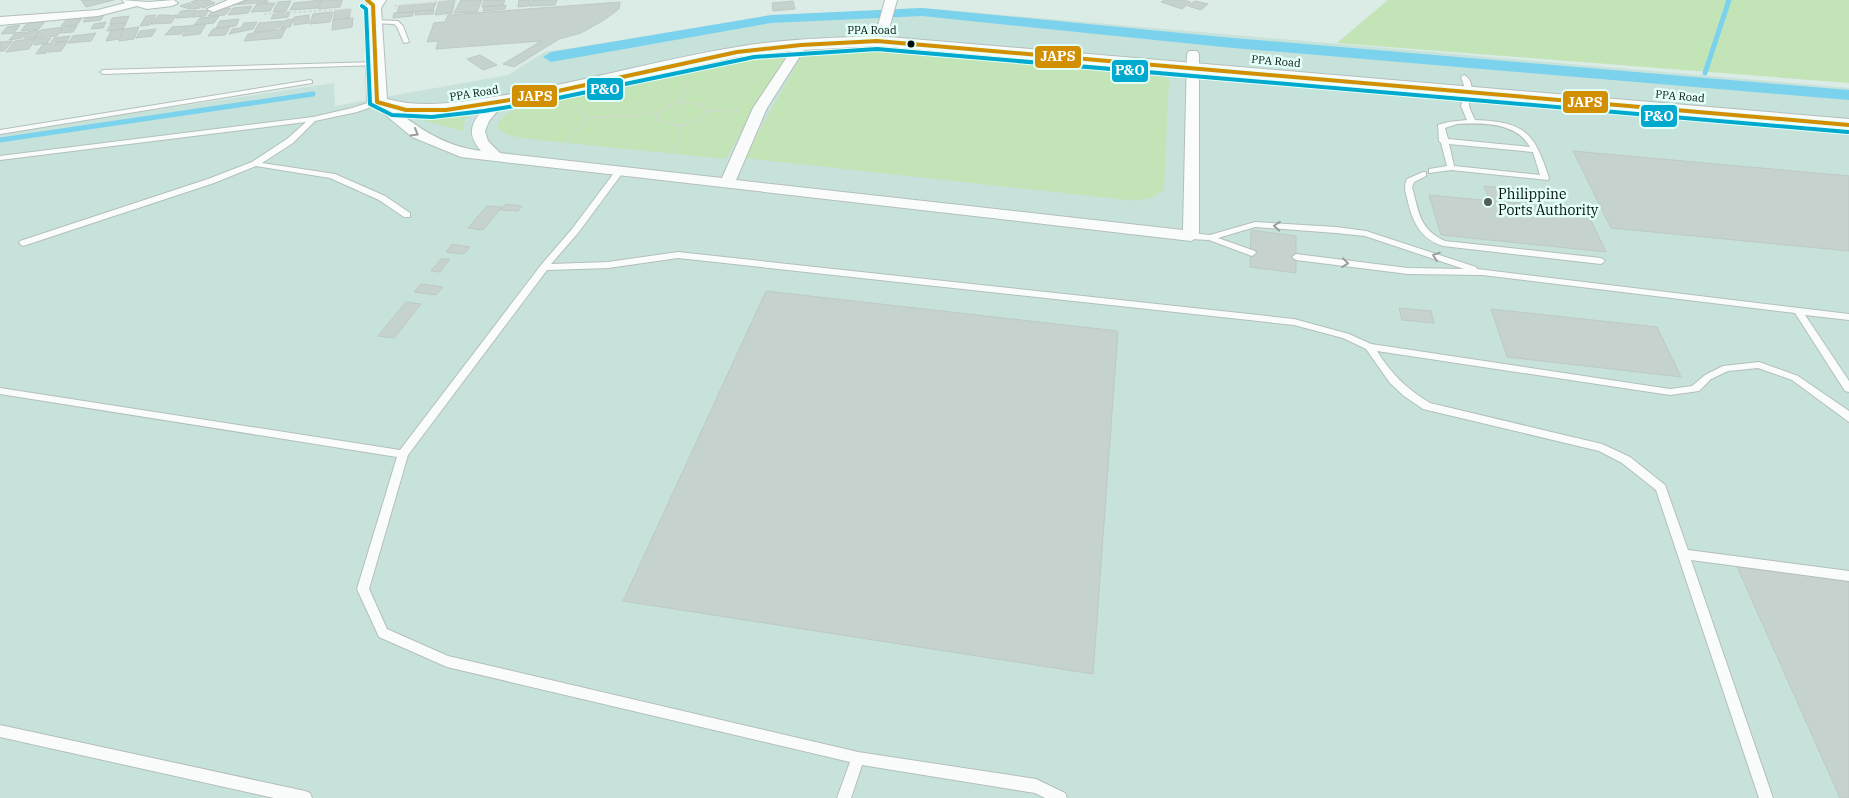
<svg xmlns="http://www.w3.org/2000/svg" width="1849" height="798" font-family="'IBM Plex Serif',serif">
  <rect width="100%" height="100%" fill="#dbebe6"/>
  <!-- built -->
  <path fill="#c7e2db" d="M922 8 1849 88V798H0V133L334 83 335 106 508 75 545 52 667 34 768 17Z"/>
  <!-- green -->
  <g fill="#c3e4b6">
    <path d="M1388 0H1849V83L1337 43Z"/>
    <path d="M874 47 1154 70 1169 79 1164 190 1153 197 1137 201 744 158 805 49Z"/>
    <path d="M789 51 726 159 538 140C524 138 508 138 497 128 499 114 515 110 527 105L697 66Z"/>
    <path d="M474 109 465 120 463 131 425 121 424 117Z"/>
  </g>
  <g fill="none" stroke-linecap="round" stroke-linejoin="round">
    <!-- stream -->
    <g stroke="#7ad2ed" stroke-width="5">
      <path d="M1705 73 1729 0"/>
      <path d="M0 140 313 94"/>
    </g>
    <!-- canal -->
    <path fill="#7ad2ed" fill-rule="evenodd" d="M922 8 1233 38 1849 90V100L1233 48 922 16 771 23 551 62 543 57 551 52 771 15Z"/>
  </g>
  <!-- building -->
  <g fill="#c6d2cd" stroke="#bec9c4">
    <path d="M81 0H114L86 7Z"/>
    <path d="M197 0H208L215 3 203 8 191 2Z"/>
    <path d="M247 0H265L269 2 233 5Z"/>
    <path d="M321 0 318 8 290 10 294 3Z"/>
    <path d="M322 0H342L340 7 318 9Z"/>
    <path d="M455 0 452 13 435 15 439 2Z"/>
    <path d="M461 0H482L477 12 454 13Z"/>
    <path d="M484 0H505L503 5 482 7Z"/>
    <path d="M519 0H530L528 6 518 7Z"/>
    <path d="M532 0H557L555 5 529 6Z"/>
    <path d="M1165 0H1182L1191 2 1182 9 1161 2Z"/>
    <path d="M291 1 286 11 273 12 278 2Z"/>
    <path d="M793 1 795 9 773 11 772 3Z"/>
    <path d="M1195 1 1208 4 1201 10 1188 6Z"/>
    <path d="M620 2 619 9 604 20 581 33 559 39 514 67 503 64 541 41 436 49 438 41 427 42 434 23 445 22 448 15Z"/>
    <path d="M189 3 200 8 189 9 180 6Z"/>
    <path d="M275 3 270 11 251 12 257 4Z"/>
    <path d="M436 3 433 10 397 13 399 6Z"/>
    <path d="M506 5 505 9 483 11 484 7Z"/>
    <path d="M252 6 248 13 228 15 233 8Z"/>
    <path d="M231 8 225 15 208 16 214 9Z"/>
    <path d="M351 9 349 18 333 20 335 11Z"/>
    <path d="M196 10 191 17 176 18 181 11Z"/>
    <path d="M209 10 205 16 192 17 196 11Z"/>
    <path d="M434 10 433 14 415 15 416 11Z"/>
    <path d="M290 12 288 17 271 19 274 13Z"/>
    <path d="M333 12 330 22 310 24 313 14Z"/>
    <path d="M414 12 412 16 393 18 394 13Z"/>
    <path d="M104 15 101 20 83 22 86 17Z"/>
    <path d="M156 15 150 25 140 26 146 16Z"/>
    <path d="M159 15H171L170 16 177 15 171 23 151 24Z"/>
    <path d="M309 15V23L294 25V17Z"/>
    <path d="M129 16 126 23 110 24 112 18Z"/>
    <path d="M219 16 214 23 194 25 200 18Z"/>
    <path d="M82 18 77 25 61 26 67 19Z"/>
    <path d="M353 18 352 27 332 30 333 20Z"/>
    <path d="M239 19 236 26 216 28 220 21Z"/>
    <path d="M294 19 290 27 281 28 286 20Z"/>
    <path d="M46 20 39 29 21 31 28 22Z"/>
    <path d="M284 21 280 27 274 28 272 31 254 32 259 23Z"/>
    <path d="M106 22 103 28 91 29 94 24Z"/>
    <path d="M257 22 253 29 229 34 232 29 241 28 244 23Z"/>
    <path d="M126 23 123 29 107 31 111 24Z"/>
    <path d="M206 24 200 34 182 36 188 26Z"/>
    <path d="M20 25 14 33 1 34 7 27Z"/>
    <path d="M77 26 73 32 60 33 64 27Z"/>
    <path d="M188 26 181 34 165 35 172 27Z"/>
    <path d="M63 27 57 36 34 38 41 30Z"/>
    <path d="M139 27 134 39 119 41 124 29Z"/>
    <path d="M230 27 225 35 208 36 213 29Z"/>
    <path d="M286 28 281 38 244 41 248 34Z"/>
    <path d="M123 29 119 39 106 41 111 31Z"/>
    <path d="M156 29 152 36 136 38 140 31Z"/>
    <path d="M39 30 34 38H24L27 32Z"/>
    <path d="M26 32 22 38 9 40 15 33Z"/>
    <path d="M96 33 91 41 68 43 73 36Z"/>
    <path d="M70 36 67 41 51 42 54 38Z"/>
    <path d="M37 38 29 49 6 52 15 41Z"/>
    <path d="M51 38 47 43 34 45 38 39Z"/>
    <path d="M13 41 4 51H0V42Z"/>
    <path d="M68 41 61 51 48 52 55 43Z"/>
    <path d="M53 43 46 53 36 54 43 44Z"/>
    <path d="M480 55 497 65 483 70 467 59Z"/>
    <path d="M1573 151 1849 176V251L1611 228Z"/>
    <path d="M1484 186 1520 189 1526 204 1490 201Z"/>
    <path d="M1429 195 1586 210 1606 252 1441 235Z"/>
    <path d="M506 204 522 206 518 211 501 210Z"/>
    <path d="M487 206 502 207 483 230 468 228Z"/>
    <path d="M1251 230 1296 236V273L1250 267Z"/>
    <path d="M452 244 470 247 464 254 446 252Z"/>
    <path d="M441 259H450L440 272 431 271Z"/>
    <path d="M421 284 443 287 436 295 414 292Z"/>
    <path d="M766 291 1118 331 1093 674 623 601Z"/>
    <path d="M406 302 421 304 394 338 378 336Z"/>
    <path d="M1399 308 1431 311 1434 323 1402 320Z"/>
    <path d="M1491 309 1657 327 1681 377 1507 357Z"/>
    <path d="M1735 562 1849 578V798H1840Z"/>
  </g>
  <g fill="none" stroke-linecap="round" stroke-linejoin="round">
    <!-- lane casing -->
    <g stroke="#b3bfbc" stroke-width="2">
      <g id="lane">
        <path d="M374 20 398 21 403 26 409 42 404 43 397 27 394 24 372 23V21Z"/>
        <path d="M376 62 379 64 378 65 103 74 100 72 103 70Z"/>
        <path d="M1464 75C1476 82 1470 94 1469 104 1469 109 1473 115 1475 120 1525 122 1534 132 1549 178L1548 180 1451 170 1429 173V169L1447 166 1441 143 1439 141 1438 125 1448 122 1467 120 1461 106 1466 91 1461 77ZM1457 124C1483 123 1516 122 1530 147L1448 139 1445 128ZM1449 144 1533 152 1540 175 1454 166Z"/>
        <path d="M310 80 312 81V83L0 134V130Z"/>
        <path d="M377 100 381 102 380 104 357 112 315 121 293 143 262 163 335 174 385 196 410 213V217H404L379 200 330 178 256 166 214 183 26 245 23 246 19 243 20 241 208 179 252 162 287 139 306 122 0 160V156L313 117 352 108Z"/>
        <path d="M617 169H620L624 171 578 233 551 264 608 262 678 252 1294 319 1349 334 1371 344 1670 389 1692 386 1705 375 1723 366 1759 362 1798 376 1849 411V422L1792 380 1758 368 1728 371 1711 379 1699 391 1670 395 1377 351C1391 374 1407 389 1430 403L1602 444 1630 457 1665 485 1688 550 1849 571V581L1691 560 1773 798H1759L1656 490 1622 463 1599 451 1423 409 1404 396 1390 383 1366 349 1343 338 1294 325 678 258 608 268 547 270 408 455 369 589 387 629 448 656 858 752 1036 779 1065 793 1067 798H1045L1035 793 862 765 851 798H837L850 762 447 667 379 637 357 589 397 457 0 394V388L400 450 541 265 572 229Z"/>
        <path d="M1423 172H1426V176L1414 182 1412 187C1419 212 1419 229 1445 241L1601 258 1605 261 1601 264 1443 246C1421 239 1413 223 1408 202 1406 193 1403 188 1407 179Z"/>
        <path d="M1255 222 1336 227 1366 231 1476 267 1477 269 1849 314V320L1805 315 1849 381V392L1845 391 1795 313 1482 275 1408 274 1296 260 1292 257 1296 254 1408 268 1464 269 1365 236 1336 233 1255 227 1218 238 1255 251 1256 253 1252 256 1209 240 1191 239 1187 236 1191 233 1210 235Z"/>
        <path d="M0 725 305 791 310 793 312 798H274L0 737Z"/>
      </g>
    </g>
    <!-- street casing -->
    <g stroke="#b3bfbc" stroke-width="2">
      <g id="street">
        <path d="M122 0 148 2 174 0 178 3 172 6 147 9 137 6 98 16 0 25V17L98 10 125 3Z"/>
        <path d="M228 0H245L213 12 207 9Z"/>
        <path d="M885 0H897L889 29 883 33 877 29Z"/>
        <path d="M801 41 807 45 767 108 736 180 1183 230 1187 54 1189 51H1197L1199 54V236L1191 241 461 157 412 137 370 102 377 98 382 99C413 124 440 146 481 151 462 129 476 118 492 100L497 99 504 103 489 121 485 131 488 141 500 153 722 178 753 108 797 42Z"/>
      </g>
    </g>
    <!-- highway casing -->
    <g stroke="#b3bfbc" stroke-width="2">
      <path id="highway" d="M370 0H386L381 8 387 99C424 109 461 102 499 96 579 83 657 60 737 47 783 39 830 38 877 36L1849 119V131L877 46 801 50 737 57 535 102 446 116H406L370 106 367 102 365 8Z"/>
    </g>
    <!-- path -->
    <g stroke="#d3d7d7" stroke-width="2" stroke-dasharray="2.5 2.5" stroke-linecap="butt">
      <path d="M395 6 454 0"/>
      <path d="M264 14 354 9"/>
      <path d="M681 101 702 105 705 113C693 127 675 128 659 120V111Z"/>
      <path d="M681 101 685 80"/>
      <path d="M706 111 740 110"/>
      <path d="M586 118 657 114"/>
      <path d="M561 150 586 118 578 104"/>
      <path d="M674 162 680 125"/>
    </g>
    <!-- lane -->
    <use href="#lane" fill="#fafcfb" fill-rule="evenodd"/>
    <!-- street -->
    <use href="#street" fill="#fafcfb" fill-rule="evenodd"/>
    <!-- highway -->
    <use href="#highway" fill="#fafcfb" fill-rule="evenodd"/>
    <!-- bus-1 casing -->
    <g stroke="#e2fff8" stroke-width="6">
      <path id="bus-1" d="M367 0 373 5 377 102 406 110H446L535 96 737 52 801 45 877 41 1849 125"/>
    </g>
    <!-- bus-2 casing -->
    <g stroke="#e2fff8" stroke-width="6">
      <path id="bus-2" d="M362 6 366 9 370 104 392 115 432 117 484 111 544 101 754 57 877 49 1848 132"/>
    </g>
    <!-- bus-1 -->
    <use href="#bus-1" stroke="#d38f02" stroke-width="4"/>
    <!-- bus-2 -->
    <use href="#bus-2" stroke="#00a9ce" stroke-width="4"/>
  </g>
  <!-- one-way arrows -->
  <defs><path id="oneway-chevron" d="M-2-3.5L2.5 0L-2 3.5" fill="none" stroke-width="1.6" stroke-linecap="round" stroke-linejoin="round" transform="scale(1.25)"/></defs>
  <g stroke="#989d9c">
    <use href="#oneway-chevron" transform="translate(415 133) rotate(30)"/>
    <use href="#oneway-chevron" transform="translate(1277 226) rotate(-175)"/>
    <use href="#oneway-chevron" transform="translate(1436 256) rotate(-161)"/>
    <use href="#oneway-chevron" transform="translate(1345 263) rotate(7)"/>
  </g>
  <!-- markers -->
  <circle fill="#060f0d" stroke="#e2fff8" stroke-width="2" cx="911" cy="44" r="4.5"/>
  <circle fill="#515c59" stroke="#e2fff8" stroke-width="2" cx="1488" cy="202" r="5"/>
  <g text-anchor="middle" dominant-baseline="central" stroke-width="5" stroke-linejoin="round" paint-order="stroke">
    <!-- far-street labels -->
    <g font-size="11" fill="#060f0d" stroke="#e2fff8">
      <text x="872" y="30">PPA Road</text>
      <text transform="translate(1276 61) rotate(5)">PPA Road</text>
      <text transform="translate(474 93) rotate(-9)">PPA Road</text>
      <text transform="translate(1680 96) rotate(5)">PPA Road</text>
    </g>
    <!-- poi labels -->
    <g font-size="14" fill="#060f0d" stroke="#e2fff8" text-anchor="start">
      <text x="1498" y="194">Philippine<tspan x="1498" dy="16">Ports Authority</tspan></text>
    </g>
  </g>
  <g stroke="#e2fff8" stroke-width="2">
    <rect x="1034" y="45" width="48" height="24" rx="5" fill="#d38f02"/>
    <rect x="1111" y="59" width="38" height="24" rx="5" fill="#00a9ce"/>
    <rect x="586" y="77" width="38" height="24" rx="5" fill="#00a9ce"/>
    <rect x="511" y="84" width="47" height="24" rx="5" fill="#d38f02"/>
    <rect x="1562" y="90" width="47" height="24" rx="5" fill="#d38f02"/>
    <rect x="1640" y="104" width="38" height="24" rx="5" fill="#00a9ce"/>
  </g>
  <g font-size="14" text-anchor="middle" font-weight="bold" fill="#fff">
    <text x="1058" y="61">JAPS</text>
    <text x="1130" y="75">P&amp;O</text>
    <text x="605" y="94">P&amp;O</text>
    <text x="535" y="101">JAPS</text>
    <text x="1585" y="107">JAPS</text>
    <text x="1659" y="121">P&amp;O</text>
  </g>
</svg>
